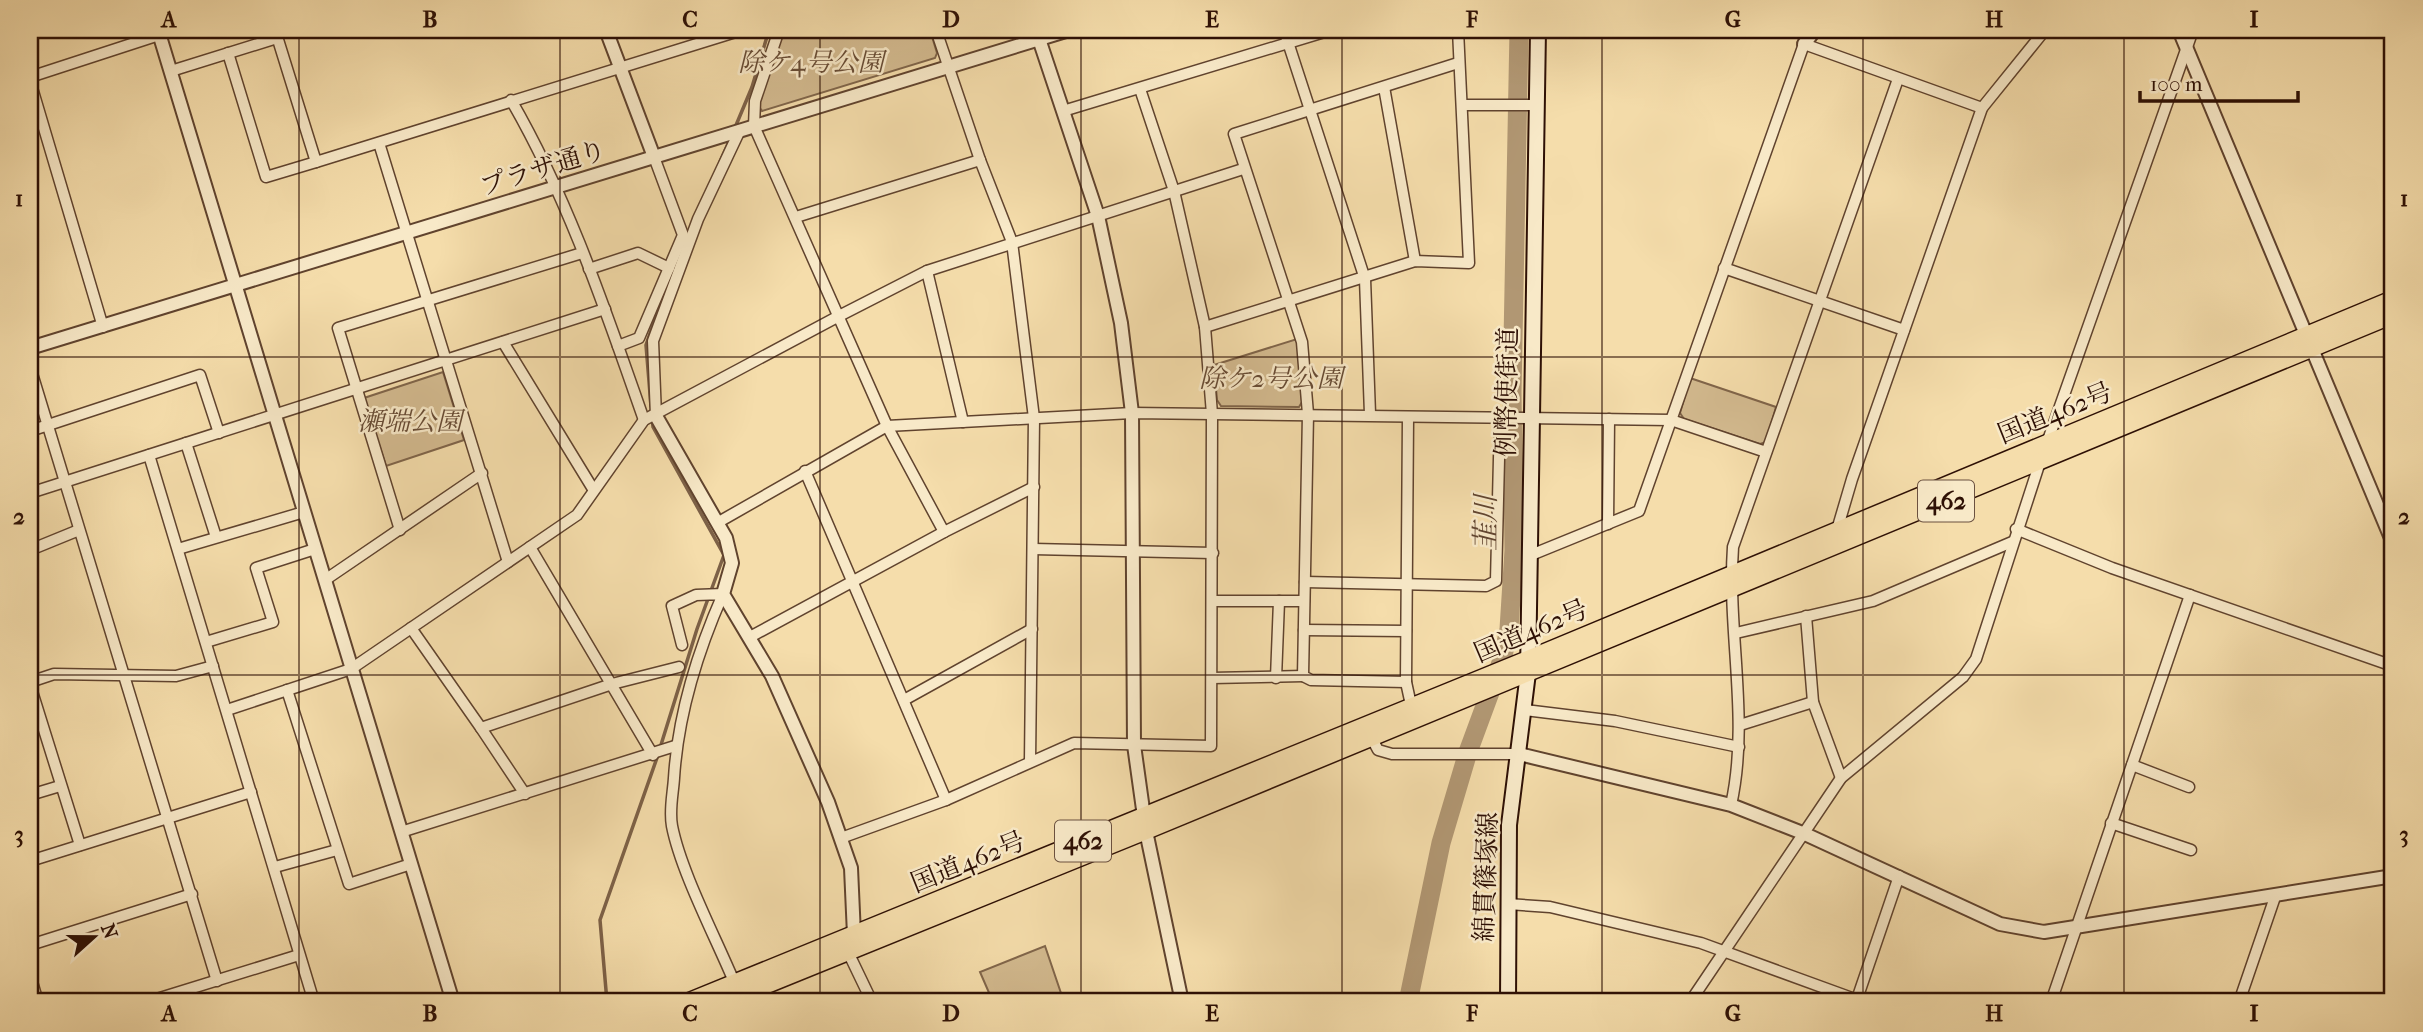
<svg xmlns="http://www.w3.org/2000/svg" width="2423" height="1032" font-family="'IM FELL French Canon','Noto Serif JP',serif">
  <rect width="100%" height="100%" fill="#f5ddab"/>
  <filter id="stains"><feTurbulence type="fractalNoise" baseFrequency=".00286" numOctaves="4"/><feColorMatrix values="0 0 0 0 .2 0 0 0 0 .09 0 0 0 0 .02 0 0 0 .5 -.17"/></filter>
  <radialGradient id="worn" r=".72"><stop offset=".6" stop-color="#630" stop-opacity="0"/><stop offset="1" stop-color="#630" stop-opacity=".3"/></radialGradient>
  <!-- green -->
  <g fill="#d3ba8f" stroke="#80654a" stroke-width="2">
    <path d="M784 30H930L937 53 935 58 762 111 758 105Z"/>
    <path d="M1297 339 1302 402 1299 407 1221 406 1217 400 1214 365Z"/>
    <path d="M443 372 464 440 386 466 364 398Z"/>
    <path d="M1690 378 1776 407 1766 442 1760 444 1684 419 1680 413Z"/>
    <path d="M1045 946 1064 1002H993L980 972Z"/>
  </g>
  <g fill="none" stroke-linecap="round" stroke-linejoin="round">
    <!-- stream -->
    <g stroke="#7d6147" stroke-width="3.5">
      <path d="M734 130 752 87 769 30"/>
      <path d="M720 162 731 137"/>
      <path d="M651 406 646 345 668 281"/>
      <path d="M652 418 653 427 724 555 697 629 660 748"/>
      <path d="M607 1002 600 920 658 755"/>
    </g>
    <!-- river -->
    <path stroke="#b19773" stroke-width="19" d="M1408 1002 1441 843 1468 752 1502 660 1509 629 1514 550 1512 392 1519 30"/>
    <!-- minor casing -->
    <g stroke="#60432e" stroke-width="13">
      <g id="minor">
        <path d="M275 30 316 162 742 30"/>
        <path d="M779 30 755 101 754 126 887 426 944 532"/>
        <path d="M936 30 980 160 1012 242 1034 418 1030 761"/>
        <path d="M1284 30 1365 279 1370 414"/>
        <path d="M228 53 266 177 316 162"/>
        <path d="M171 71 277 38"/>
        <path d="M30 77 159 35"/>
        <path d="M30 81 103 327"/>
        <path d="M1384 87 1415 261"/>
        <path d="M511 100C569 200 606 312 644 420"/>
        <path d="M1463 105H1535"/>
        <path d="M1063 111 1331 30"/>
        <path d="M379 143 508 562"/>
        <path d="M796 217 980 160"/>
        <path d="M1724 268 1904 330"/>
        <path d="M589 269 638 253 669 268"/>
        <path d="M927 271 963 422"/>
        <path d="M1205 327 1415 261 1469 263 1458 30"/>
        <path d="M503 342 593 489"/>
        <path d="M618 346 639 338 683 235 654 157"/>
        <path d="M30 367 217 981"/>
        <path d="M656 416 653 341 698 219 740 130"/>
        <path d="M1408 418 1406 682 1411 705"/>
        <path d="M30 431 200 375 219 433"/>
        <path d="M186 443 216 537"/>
        <path d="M2047 443 2193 30"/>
        <path d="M149 455 314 1002"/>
        <path d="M805 471 946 800"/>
        <path d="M30 493 605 309"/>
        <path d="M717 523 887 426 1132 413 1671 420 1766 452"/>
        <path d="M1608 524 1609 419"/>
        <path d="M2016 529 2112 568 2393 666"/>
        <path d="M400 530 338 328 582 253"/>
        <path d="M1837 530 1852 479 1982 108 2045 30"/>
        <path d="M530 547 653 755"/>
        <path d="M178 549 304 512"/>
        <path d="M1033 549 1213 553"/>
        <path d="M30 550 79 530"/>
        <path d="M1531 555 1639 511 1804 44 1982 108"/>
        <path d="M325 580 482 473"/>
        <path d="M1305 582 1486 586 1496 581 1500 418"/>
        <path d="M1213 601H1304"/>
        <path d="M1806 616 1813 702 1841 778"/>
        <path d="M411 628 481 728 612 684 679 667"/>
        <path d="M1304 630 1406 631"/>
        <path d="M1736 633 1873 601 2012 542"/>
        <path d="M750 637 944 532 1034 487"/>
        <path d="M206 642 273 622 256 568 315 549"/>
        <path d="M682 645 672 606 696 595 723 594C697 653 678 714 674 778 673 794 669 810 672 826 681 872 716 938 735 984"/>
        <path d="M1212 678 1303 676"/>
        <path d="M1276 678 1279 601"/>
        <path d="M30 682 54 674 176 676 213 666"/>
        <path d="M1406 682 1311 680 1303 676 1308 414 1302 342 1234 134 1458 63"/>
        <path d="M30 685 80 845"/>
        <path d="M287 690 349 884 411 864"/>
        <path d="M904 700 1032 629"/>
        <path d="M227 710 351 669 577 515 644 420 839 316 927 271 1243 169"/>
        <path d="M1525 710 1615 721 1739 747"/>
        <path d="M1740 725 1813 702"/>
        <path d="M481 728 525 794"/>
        <path d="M1371 737 1378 750 1392 754H1519"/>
        <path d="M2132 765 2189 787"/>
        <path d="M30 795 60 786"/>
        <path d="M1731 805C1750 719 1727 634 1733 547L1898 79"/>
        <path d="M2111 823 2191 850"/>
        <path d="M401 832 675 746"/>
        <path d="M841 838 946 800 1074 743 1211 746 1212 414 1205 327 1174 191 1140 89"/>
        <path d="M30 861 251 792"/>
        <path d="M275 867 337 850"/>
        <path d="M1508 904 1550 907 1701 943 1863 1002"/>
        <path d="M30 945 192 894"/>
        <path d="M848 952 872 1002"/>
        <path d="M30 975 38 1002"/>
        <path d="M147 1002 299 955"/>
        <path d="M1690 1002 1841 778 1963 677 1976 659 2040 462"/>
        <path d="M1856 1002 1899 876"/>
        <path d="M2051 1002 2190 595"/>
        <path d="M2239 1002 2275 897"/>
      </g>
    </g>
    <!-- tertiary casing -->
    <g stroke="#60432e" stroke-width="16">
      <g id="tertiary">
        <path d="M158 30 453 1002"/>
        <path d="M606 30 654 157"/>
        <path d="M1036 30 1098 216 1121 323 1132 413 1134 745 1146 831 1182 1002"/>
        <path d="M2179 30 2393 543"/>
        <path d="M1804 44 1815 30"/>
        <path d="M30 348 1069 30"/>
        <path d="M656 416 726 538 732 563 723 594 772 676 828 802 851 868 854 935"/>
        <path d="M1519 754 1731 805 1805 834 2000 924 2044 932 2393 876"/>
      </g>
    </g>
    <!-- secondary casing -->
    <g stroke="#2e1005" stroke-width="18">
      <path id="secondary" d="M1508 1002 1509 825 1528 673 1538 30"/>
    </g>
    <!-- trunk casing -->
    <g stroke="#2e1005" stroke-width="19">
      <g id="trunk">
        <path d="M687 1002 1528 659 2393 299"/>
        <path d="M725 1002 1146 831 2393 315"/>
      </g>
    </g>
    <!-- minor -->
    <use href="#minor" stroke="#f8e9c8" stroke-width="10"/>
    <!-- tertiary -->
    <use href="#tertiary" stroke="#f8e9c8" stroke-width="12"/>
    <!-- secondary -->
    <use href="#secondary" stroke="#f8e9c8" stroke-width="14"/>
    <!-- trunk -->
    <use href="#trunk" stroke="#f5ddab" stroke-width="16"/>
  </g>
  <!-- grid -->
  <path fill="none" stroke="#2e1005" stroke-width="2" stroke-opacity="0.55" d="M299 30V1002M560 30V1002M820 30V1002M1081 30V1002M1342 30V1002M1602 30V1002M1863 30V1002M2124 30V1002M30 357H2393M30 675H2393"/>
  <g text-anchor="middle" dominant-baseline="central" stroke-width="5" stroke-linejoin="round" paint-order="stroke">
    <!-- shield labels -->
    <g fill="#f8e9c8" stroke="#6b5140" stroke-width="2">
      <rect x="1918" y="480.5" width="56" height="41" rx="5"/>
      <rect x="1055" y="820.5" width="56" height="41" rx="5"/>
    </g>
    <g font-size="24" font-weight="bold" fill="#2e1005">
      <text x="1946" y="501">462</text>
      <text x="1083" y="841">462</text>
    </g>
    <!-- park labels -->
    <g font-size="26" font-style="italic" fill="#684c35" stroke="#f8e9c8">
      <text x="811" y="62">除ケ4号公園</text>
      <text x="1271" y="378">除ケ2号公園</text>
      <text x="410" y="421">瀬端公園</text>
    </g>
    <!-- street labels -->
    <g font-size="26" fill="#2e1005" stroke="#f8e9c8">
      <text transform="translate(543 168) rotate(-17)">プラザ通り</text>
      <text transform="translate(1507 392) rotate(-89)">例幣使街道</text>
      <text transform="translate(2055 413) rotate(-22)">国道462号</text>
      <text transform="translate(1531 631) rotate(-23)">国道462号</text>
      <text transform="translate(968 862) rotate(-22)">国道462号</text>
      <text transform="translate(1486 877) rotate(-88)">綿貫篠塚線</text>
    </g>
    <!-- water labels -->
    <g font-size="28" font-style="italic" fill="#624631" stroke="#f8e9c8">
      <text transform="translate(1485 523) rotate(-90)">韮川</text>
    </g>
  </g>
  <!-- margin -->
  <rect width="2423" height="1032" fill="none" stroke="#f5ddab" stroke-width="77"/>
  <!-- north arrow -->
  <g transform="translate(94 937) rotate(69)" stroke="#f8e9c8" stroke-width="5" paint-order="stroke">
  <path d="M0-5L12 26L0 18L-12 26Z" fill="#2e1005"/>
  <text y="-10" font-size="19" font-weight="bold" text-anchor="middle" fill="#2e1005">N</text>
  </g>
  <!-- scale -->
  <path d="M2140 91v10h158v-10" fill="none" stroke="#2e1005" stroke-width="3.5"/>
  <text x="2150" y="91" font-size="21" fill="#2e1005" stroke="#f8e9c8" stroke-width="5" paint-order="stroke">100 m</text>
  <rect x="38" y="38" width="2346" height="955" fill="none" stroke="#2e1005" stroke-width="2.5"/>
  <g font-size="23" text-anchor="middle" font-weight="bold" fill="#2e1005">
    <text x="169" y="27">A</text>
    <text x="430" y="27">B</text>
    <text x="690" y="27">C</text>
    <text x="951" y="27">D</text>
    <text x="1212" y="27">E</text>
    <text x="1472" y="27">F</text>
    <text x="1733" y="27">G</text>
    <text x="1994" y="27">H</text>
    <text x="2254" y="27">I</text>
    <text x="19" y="206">1</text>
    <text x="2404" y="206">1</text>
    <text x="19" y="524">2</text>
    <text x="2404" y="524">2</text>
    <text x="19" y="842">3</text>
    <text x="2404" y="842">3</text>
    <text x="169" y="1021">A</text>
    <text x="430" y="1021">B</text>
    <text x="690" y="1021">C</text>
    <text x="951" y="1021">D</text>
    <text x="1212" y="1021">E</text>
    <text x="1472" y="1021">F</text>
    <text x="1733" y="1021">G</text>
    <text x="1994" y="1021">H</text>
    <text x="2254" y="1021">I</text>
  </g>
  <rect width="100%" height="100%" filter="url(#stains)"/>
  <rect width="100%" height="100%" fill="url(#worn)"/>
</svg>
